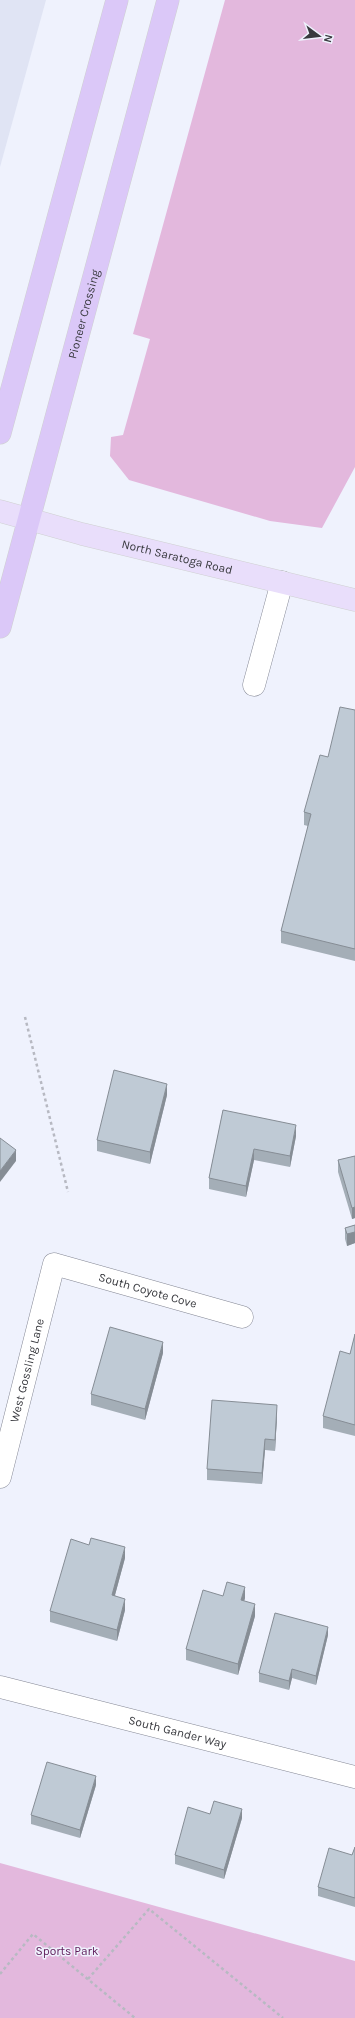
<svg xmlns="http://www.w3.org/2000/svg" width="355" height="2018" font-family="Karla,sans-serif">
  <rect width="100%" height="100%" fill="#eff2fd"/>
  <!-- built -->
  <path fill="#e0e4f4" d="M0 0H46L0 167Z"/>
  <!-- green -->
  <g fill="#e3b8dd">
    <path d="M225 0H355V467L322 528 270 521 129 480 110 456 111 437 123 435 150 339 133 334Z"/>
    <path d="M0 1863 355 1961V2018H0Z"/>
  </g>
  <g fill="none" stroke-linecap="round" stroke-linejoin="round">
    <!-- minor casing -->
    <g stroke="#848794" stroke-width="23">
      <g id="minor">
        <path d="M254 685 282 582"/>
        <path id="s1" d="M0 1477 54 1264 242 1317"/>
        <path id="s2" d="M0 1687 355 1777"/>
      </g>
    </g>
    <!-- major casing -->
    <g stroke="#cfd0d1" stroke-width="23">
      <g id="major">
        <path id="s3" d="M0 511 82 534 355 600"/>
      </g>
    </g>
    <!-- highway casing -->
    <g stroke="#cfd0d1" stroke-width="23">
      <g id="highway">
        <path d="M0 433 117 0"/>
        <path id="s4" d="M0 627 168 0"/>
      </g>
    </g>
    <!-- path -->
    <g stroke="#b7b9c2" stroke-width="2.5" stroke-dasharray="3 3" stroke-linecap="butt">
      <path d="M25 1017 68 1192"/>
      <path d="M0 1974 33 1934 135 2018"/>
      <path d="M88 1979 149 1909 283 2018"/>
    </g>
    <!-- minor -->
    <use href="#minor" stroke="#fff" stroke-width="22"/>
    <!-- major -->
    <use href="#major" stroke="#e9defb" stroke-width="22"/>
    <!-- highway -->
    <use href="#highway" stroke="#dbc8f8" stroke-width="22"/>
  </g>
  <!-- wall -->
  <g fill="#a4aeb7">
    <path d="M355 710V961L281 943V931L308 826 304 825V812L328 757Z"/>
    <path d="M167 1095 150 1164 97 1151V1140Z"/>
    <path d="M223 1110 296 1136 290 1167 254 1160 246 1197 209 1189V1178Z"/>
    <path d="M355 1156V1218L352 1219 338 1172V1160Z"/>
    <path d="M355 1225V1243L347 1246 345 1239V1228Z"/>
    <path d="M355 1334V1436L323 1428V1416L350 1354Z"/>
    <path d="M163 1353 145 1420 91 1405V1394Z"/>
    <path d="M277 1416 275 1451 265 1450 262 1484 207 1480V1469Z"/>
    <path d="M125 1558 115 1595 125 1610 117 1641 50 1622V1611Z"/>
    <path d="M223 1596 245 1598 244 1601 255 1616 238 1675 186 1660V1649Z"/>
    <path d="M328 1635 316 1685 292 1678 289 1690 259 1682V1673Z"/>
    <path d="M96 1785 80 1838 31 1824V1815Z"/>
    <path d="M210 1814 242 1818 224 1879 175 1864V1855Z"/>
    <path d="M355 1847V1907L318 1896V1887L352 1855Z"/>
  </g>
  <!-- shaded-wall -->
  <g fill="#868d95">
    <path d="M167 1084V1095L150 1164V1152Z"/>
    <path d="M296 1125V1136L290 1167V1156Z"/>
    <path d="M254 1149V1160L246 1197V1186Z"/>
    <path d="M16 1150V1161L0 1182V1171Z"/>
    <path d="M355 1207V1218L352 1219V1208Z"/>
    <path d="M355 1232V1243L347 1246V1234Z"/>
    <path d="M163 1342V1353L145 1420V1409Z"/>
    <path d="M277 1405V1416L275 1451V1440Z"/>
    <path d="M265 1439V1450L262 1484V1473Z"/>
    <path d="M125 1547V1558L112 1606V1595Z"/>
    <path d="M245 1587V1598L241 1612V1600Z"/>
    <path d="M125 1599V1610L117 1641V1630Z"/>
    <path d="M255 1604V1616L238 1675V1664Z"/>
    <path d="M328 1627V1635L316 1685V1676Z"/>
    <path d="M292 1669V1678L289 1690V1681Z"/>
    <path d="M96 1776V1785L80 1838V1830Z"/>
    <path d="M242 1809V1818L224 1879V1870Z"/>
  </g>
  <!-- building -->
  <g fill="#bfcad5" stroke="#868d95">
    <path d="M340 707 355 710V949L281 931 311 814 304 812 320 755 328 757Z"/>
    <path d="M114 1070 167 1084 150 1152 97 1140Z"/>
    <path d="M223 1110 296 1125 290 1156 254 1149 246 1186 209 1178Z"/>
    <path d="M0 1138 16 1150 0 1171Z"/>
    <path d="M355 1156V1207L352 1208 338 1160Z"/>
    <path d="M355 1225V1232L347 1234 345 1228Z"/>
    <path d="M110 1327 163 1342 145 1409 91 1394Z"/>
    <path d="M355 1334V1425L323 1416 340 1351 350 1354Z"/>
    <path d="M212 1400 277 1405 275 1440 265 1439 262 1473 207 1469Z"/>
    <path d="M91 1538 125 1547 112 1595 125 1599 117 1630 50 1611 71 1539 89 1545Z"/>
    <path d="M227 1582 245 1587 241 1600 255 1604 238 1664 186 1649 203 1590 223 1596Z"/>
    <path d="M275 1613 328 1627 316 1676 292 1669 289 1681 259 1673Z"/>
    <path d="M47 1762 96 1776 80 1830 31 1815Z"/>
    <path d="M214 1801 242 1809 224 1870 175 1855 188 1807 210 1814Z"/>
    <path d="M355 1847V1898L318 1887 329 1848 352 1855Z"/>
  </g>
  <g text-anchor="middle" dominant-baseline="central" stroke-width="3" stroke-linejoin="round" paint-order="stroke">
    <!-- street labels -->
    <g font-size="12" fill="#393a3f" stroke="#eff2fd">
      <text stroke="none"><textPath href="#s4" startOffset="324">Pioneer Crossing</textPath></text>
      <text stroke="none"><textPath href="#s3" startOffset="183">North Saratoga Road</textPath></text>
      <text stroke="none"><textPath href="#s1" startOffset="317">South Coyote Cove</textPath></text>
      <text stroke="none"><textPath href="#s1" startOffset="110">West Gossling Lane</textPath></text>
      <text stroke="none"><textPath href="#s2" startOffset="183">South Gander Way</textPath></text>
    </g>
    <!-- park labels -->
    <g font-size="12" fill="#5e1b59" stroke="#eff2fd">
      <text x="67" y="1951">Sports Park</text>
    </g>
  </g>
  <!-- north arrow -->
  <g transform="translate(319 36) rotate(105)" stroke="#eff2fd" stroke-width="3" paint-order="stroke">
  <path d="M0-3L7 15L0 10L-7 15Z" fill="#393a3f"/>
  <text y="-6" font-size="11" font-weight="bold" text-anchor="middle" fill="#393a3f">N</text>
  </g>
</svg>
